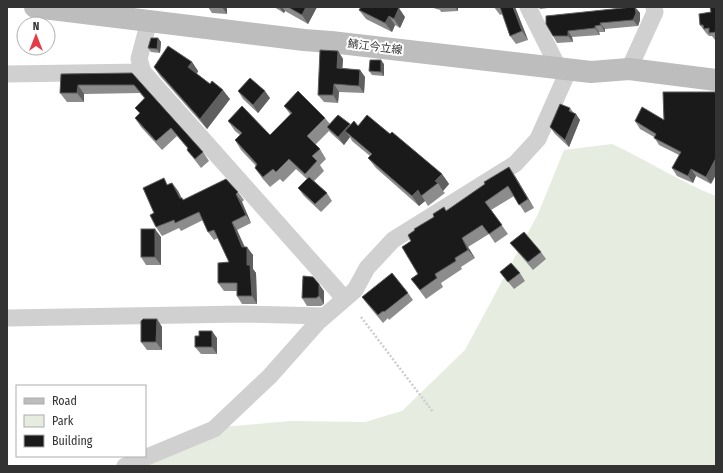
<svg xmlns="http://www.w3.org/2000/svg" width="723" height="473" font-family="'Fira Sans Condensed','Noto Sans JP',sans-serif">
  <rect width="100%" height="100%" fill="#fff"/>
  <!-- green -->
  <path fill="#e6ecdf" d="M612 144C647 160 680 182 716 196V466H125L223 427 290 421 365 422 402 411 465 350 538 214 564 150Z"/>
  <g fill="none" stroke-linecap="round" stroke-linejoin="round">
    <!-- path -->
    <path stroke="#cdcdcd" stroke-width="2.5" stroke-dasharray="2 2" stroke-linecap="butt" d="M361 317 433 412"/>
    <!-- street -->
    <g stroke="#d0d0d0" stroke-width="17">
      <path d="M528 7 558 67"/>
      <path d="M149 21 139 59 143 72 344 298"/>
      <path d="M629 69 655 12 654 7"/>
      <path d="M7 74 143 72"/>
      <path d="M7 318 243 314 324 316"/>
      <path d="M125 466 214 429 270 376 318 322 355 290 367 268 393 240 515 164 538 139 569 69"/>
    </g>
    <!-- secondary -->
    <path stroke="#bdbdbd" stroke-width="22" d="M35 7 304 40 331 42 591 72 629 69 716 80"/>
  </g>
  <!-- wall -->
  <g fill="#8c8c8c">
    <path d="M208 7H227V14L212 13Z"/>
    <path d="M274 7H317L308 24 285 11 284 13Z"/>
    <path d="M430 7H515L528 40 516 44 510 36 503 14 500 15 494 7 458 8V11L441 12 440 10Z"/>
    <path d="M539 7H548V8L540 9Z"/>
    <path d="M635 7 640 13V20L638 26 605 29V32H599L600 35 572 37 573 42 557 43 553 36Z"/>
    <path d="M716 7V40H715L712 36H709L706 33 700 25Z"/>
    <path d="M359 10 405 17 400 28 395 25 392 32 366 19Z"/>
    <path d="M158 38 161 42 160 53 151 52 148 48Z"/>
    <path d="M338 51 343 59 342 68 360 70 365 77 364 93 339 92 338 103 324 102 318 95Z"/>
    <path d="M192 62 198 71 197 74 230 99 207 129 160 76 154 67Z"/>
    <path d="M384 64V76L372 75 369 71Z"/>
    <path d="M132 73 203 152 209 161 201 168 187 150 188 149 177 136 162 150 141 127 135 118 140 114 135 108 144 98 140 93 84 94V102H67L60 93 61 74Z"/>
    <path d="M238 91 270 98 258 113 243 99Z"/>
    <path d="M663 92 711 184 696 176 693 183 677 176 672 168 679 155 659 145 654 137 640 129 635 121 664 120Z"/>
    <path d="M284 106 325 118 330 124 358 126 390 134 442 174 449 184 443 191 445 193 428 206 425 201 419 206 376 168 368 158 370 156 352 141 350 137 344 145 332 134 329 131 315 145 320 149 326 159 320 165 324 171 314 181 327 193 332 201 321 212 304 196 298 188 307 179 296 169 283 182 280 179 270 187 262 178 255 168 256 166 241 150 235 140 240 135 235 131 228 121 270 135 290 114Z"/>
    <path d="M570 108 573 112 580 120 569 147 555 134 550 127Z"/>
    <path d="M515 176 534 208 525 213 514 196 491 210 508 234 495 243 489 234 468 247 475 258 461 267 462 269 441 283 443 287 426 299 411 279 418 274 411 241Z"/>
    <path d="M172 183 178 191 181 198 183 200 238 192 244 200 242 202 251 223 237 230 245 247 253 255V269L256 273 257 304H242L237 296V291H224L218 283 229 262 218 238 214 240 208 232 203 220 181 231 179 228 162 236 156 227 154 213 168 184Z"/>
    <path d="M161 237V265H146L141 257Z"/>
    <path d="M510 243 541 252 546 259 533 270 516 250Z"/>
    <path d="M500 272 520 273 525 281 514 289Z"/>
    <path d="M324 291V304L321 306H307L302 298Z"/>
    <path d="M408 293 413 300 389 320 388 318 383 323 368 305 362 297Z"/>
    <path d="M157 319 162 327V350H147L141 342Z"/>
    <path d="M217 338V354H201L195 347Z"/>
  </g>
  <!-- shaded-wall -->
  <g fill="#5f5f5f">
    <path d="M222 7H227V14Z"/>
    <path d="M279 7H282L285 11 284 13Z"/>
    <path d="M306 7H317L308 24 302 15Z"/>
    <path d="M455 7H457L458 8V11Z"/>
    <path d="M513 7H515L528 40 522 31Z"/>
    <path d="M635 7 640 13V20L638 26 633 20Z"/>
    <path d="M399 8 405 17 400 28 394 19Z"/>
    <path d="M389 16 395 25 392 32 385 23Z"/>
    <path d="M600 23 605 29V32L601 25Z"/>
    <path d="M595 26 599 32 600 35 595 28Z"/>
    <path d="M568 31 572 37 573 42 568 36Z"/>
    <path d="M158 38 161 42 160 53 157 49Z"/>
    <path d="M338 51 343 59 342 76 337 68Z"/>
    <path d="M381 60 384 64V76L381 72Z"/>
    <path d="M192 62 198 71 195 77 188 67Z"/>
    <path d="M360 70 365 77 364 93 359 86Z"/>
    <path d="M334 84 339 92 338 103 333 95Z"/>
    <path d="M78 85 84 94V102L77 93Z"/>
    <path d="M223 90 230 99 207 129 200 119Z"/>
    <path d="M265 91 270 98 258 113 253 105Z"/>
    <path d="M576 114 580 120 569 147 565 140Z"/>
    <path d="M350 124 355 132 345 131 350 137 344 145 338 137Z"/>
    <path d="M716 158V175L711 184 706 177Z"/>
    <path d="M509 167 515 176 534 208 528 199Z"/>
    <path d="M691 169 696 176 693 183 688 176Z"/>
    <path d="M442 174 449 184 443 191 438 183 435 181Z"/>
    <path d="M172 183 178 191 186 206 180 198Z"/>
    <path d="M418 190 425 201 419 206 412 196Z"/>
    <path d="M236 194 242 202 251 223 246 215Z"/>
    <path d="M232 222 237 230 247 253V247L253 255V269L256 273 257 304 252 296 247 265 242 247Z"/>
    <path d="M155 229 161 237V265L155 257Z"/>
    <path d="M462 238 468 247 475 258 468 250Z"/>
    <path d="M319 284 324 291V304L319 296Z"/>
    <path d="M157 319 162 327V350L156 342Z"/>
    <path d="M212 331 217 338V354L212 347Z"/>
  </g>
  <!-- building -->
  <g fill="#1a1a1a" stroke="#5f5f5f">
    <path d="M288 7H306L302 15Z"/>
    <path d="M361 7H396L399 8 394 19 389 16 385 23 359 10Z"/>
    <path d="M500 7H513L522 31 510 36Z"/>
    <path d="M632 7H635L636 13 633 20 600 23 601 25 595 26V28L568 31V36H553L546 24V16Z"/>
    <path d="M710 7H716V32L709 33V28L704 29 703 25H700L699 14 711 12Z"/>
    <path d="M151 38H158L157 49 148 48Z"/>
    <path d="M168 46 192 62 188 67 210 84 212 81 223 90 200 119 154 67Z"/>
    <path d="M320 50 338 51 337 68 360 70 359 86 334 84 333 95H318Z"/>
    <path d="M370 60H381V72L369 71Z"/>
    <path d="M132 73 203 152 195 159 187 150 188 148 171 128 156 141 135 118 140 113 135 108 145 98 134 85H78L77 93H60L61 74Z"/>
    <path d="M250 78 265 91 253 105 238 91Z"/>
    <path d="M298 91 325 118 307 136 320 149 312 156 317 161 305 174 289 159 276 172 273 169 263 177 255 168 257 164 235 140 242 133 228 121 242 106 270 135 292 113 284 106Z"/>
    <path d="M663 92H716V158L706 177 691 169 688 176 672 168 681 152 654 138 656 134 635 121 642 107 664 120Z"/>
    <path d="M560 104 570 108 569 111 576 114 565 140 550 127Z"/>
    <path d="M338 115 350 124 338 137 327 127Z"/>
    <path d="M367 115 390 134 392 132 442 174 435 181 438 183 421 196 418 190 412 196 368 158 372 154 345 131 354 121 358 126Z"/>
    <path d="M509 167 528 199 519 205 508 186 485 202 502 225 489 234 482 225 462 238 468 250 455 258 456 261 435 274 437 278 420 290 411 279 418 274 402 247 411 241 408 235 415 230 414 229 434 217 433 214 444 207 446 211 485 184 484 182Z"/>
    <path d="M309 177 327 193 315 204 298 188Z"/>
    <path d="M164 178 167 185 172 183 180 198H182L183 200 226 179 238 192 236 194 246 215 232 222 242 247H247V265H250L252 296H237V283H218V263L229 262 214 230 208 232 199 212 175 223 174 220 156 227 150 215 154 213 143 188Z"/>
    <rect x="141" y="229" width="14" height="28"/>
    <path d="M524 232 541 252 528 262 510 243Z"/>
    <path d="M511 263 520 273 508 282 500 272Z"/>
    <path d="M392 273 408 293 384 312 383 311 378 315 362 297Z"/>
    <path d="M303 276 313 277 319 284V296L316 298H302Z"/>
    <path d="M143 319H157L156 342H141V321Z"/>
    <path d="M199 331H212V347H195V336H199Z"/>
  </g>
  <g text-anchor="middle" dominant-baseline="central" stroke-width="4" stroke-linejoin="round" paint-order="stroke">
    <!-- street labels -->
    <g font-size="11" fill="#333" stroke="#fff">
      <text transform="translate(375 47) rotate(7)">鯖江今立線</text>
    </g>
  </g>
  <!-- border -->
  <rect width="723" height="473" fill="none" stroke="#333333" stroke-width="16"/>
  <!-- legend -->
  <rect x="16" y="385" width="130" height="72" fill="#ffffff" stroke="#adadad"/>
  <rect x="24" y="398" width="20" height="6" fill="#bdbdbd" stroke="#adadad"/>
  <text x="52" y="405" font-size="12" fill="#333333">Road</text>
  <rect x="24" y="415" width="20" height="12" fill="#e6ecdf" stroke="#adadad"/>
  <text x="52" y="425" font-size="12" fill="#333333">Park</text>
  <rect x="24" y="435" width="20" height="12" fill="#1a1a1a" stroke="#adadad"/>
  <text x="52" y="445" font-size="12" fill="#333333">Building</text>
  <!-- north arrow -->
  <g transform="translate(36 36)"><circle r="19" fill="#ffffff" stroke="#adadad"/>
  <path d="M0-3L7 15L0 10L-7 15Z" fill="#e63946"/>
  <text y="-6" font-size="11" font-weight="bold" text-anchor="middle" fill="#333333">N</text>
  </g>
</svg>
